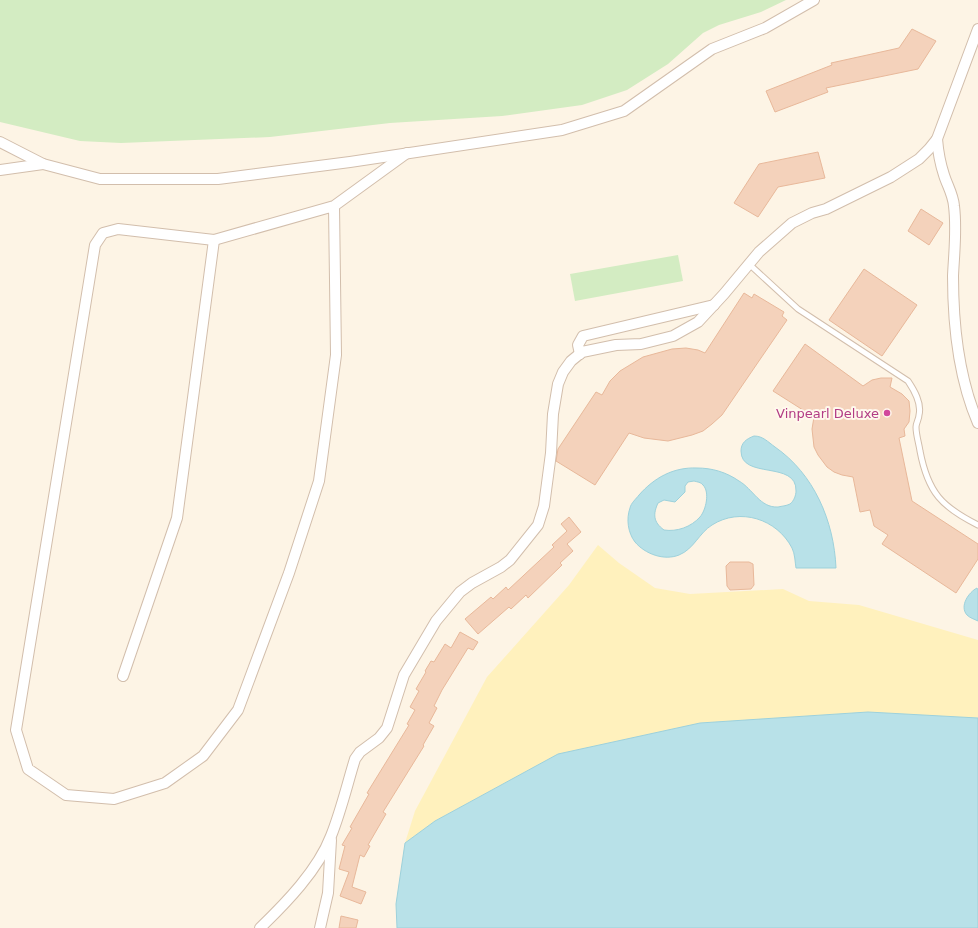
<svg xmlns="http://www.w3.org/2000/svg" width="978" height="928" font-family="'DejaVu Sans',sans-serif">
  <rect width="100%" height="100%" fill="#fdf4e5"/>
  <!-- green -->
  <g fill="#d3ecc2">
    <path d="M0 0H786L761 12 719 25 703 33 668 64 627 90 582 105 502 116 390 123 270 137 121 143 80 141 0 122Z"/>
    <path d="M678 255 683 281 575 301 570 274Z"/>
  </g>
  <!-- sand -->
  <path fill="#fff1bd" d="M598 545 619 563 655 588 690 594 783 589 809 601 859 605 978 640V718L868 712 700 723 558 754 435 821 405 843 415 811 487 677 569 585Z"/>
  <!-- water -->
  <g fill="#b8e1e8" stroke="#9dd1db" fill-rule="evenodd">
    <path d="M754 436C763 436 768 442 775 447 814 474 834 521 836 568H796C795 562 795 554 792 548 777 519 740 507 712 525 699 533 694 549 679 555 664 561 645 554 635 542 628 533 626 519 630 508 631 503 636 499 639 495 654 478 673 467 697 468 712 468 726 472 739 481 753 489 760 508 778 507 782 506 786 506 790 504 794 501 796 495 796 491 797 460 741 480 741 451 741 443 746 439 754 436ZM694 481C697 482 701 482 703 485 710 492 706 510 700 517 691 527 677 532 664 530 653 522 653 514 658 503L664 500 675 502 685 492V486L688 482Z"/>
    <path d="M977 588 978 590V621C974 619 970 618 967 615 959 606 969 592 977 588Z"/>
    <path d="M868 712 978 718V928H397L396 904 405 843 435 821 558 754 700 723Z"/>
  </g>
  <!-- building -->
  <g fill="#f4d2bb" stroke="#e8b89a">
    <path d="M912 29 936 41 918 69 826 88 828 92 775 112 766 91 832 65 831 63 899 48Z"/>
    <path d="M818 152 825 178 778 187 758 217 734 203 759 164Z"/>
    <path d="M921 209 943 223 929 245 908 231Z"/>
    <path d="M864 269 917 305 882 356 829 320Z"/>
    <path d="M744 293 752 298 754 294 784 312 782 316 787 320 722 415 712 424 703 431 692 435 668 441 644 438 629 433 595 485 556 461 558 449 596 392 602 395 610 381 620 371 643 357 672 349 686 348 698 350 705 353Z"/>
    <path d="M805 344 863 386 872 380 881 378H892L890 387 902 394 909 401 910 411 909 422 904 429 905 436 899 438 912 501 978 544V559L956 593 882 544 888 535 874 526 870 510 860 512 853 477 842 475 834 472 827 467 818 455 814 447 812 429 814 417 773 391Z"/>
    <path d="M569 517 581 532 567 544 573 551 560 563 562 565 528 598 526 595 511 609 509 607 478 634 465 619 491 597 493 599 506 587 508 590 554 547 552 545 567 531 561 524Z"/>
    <path d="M730 562H749L753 564 754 585 751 589 730 590 727 586 726 566Z"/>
    <path d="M460 632 478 642 473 650 468 648 442 690 434 706 437 708 429 723 434 726 423 745 424 746 383 812 386 814 368 845 370 846 364 857 360 855 352 887 366 892 361 904 340 896 349 872 339 869 345 846 342 845 352 828 350 827 369 794 367 793 409 725 407 724 415 710 410 707 419 691 416 689 426 672 425 671 431 661 434 662 445 644 451 648Z"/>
    <path d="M341 916 358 920 356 928H339Z"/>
  </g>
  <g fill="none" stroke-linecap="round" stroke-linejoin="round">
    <!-- service casing -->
    <g stroke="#d2beac" stroke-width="7">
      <path id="service" d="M749 264 798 309 908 381C914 390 922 403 919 415 919 419 916 423 916 427 916 435 919 444 920 451 928 493 942 507 978 525"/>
    </g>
    <!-- minor casing -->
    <g stroke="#d2beac" stroke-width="12">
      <g id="minor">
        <path d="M937 139C938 151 940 163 944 175 947 185 953 194 954 206 957 230 954 253 953 276 953 324 959 379 978 423"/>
        <path d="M0 142 43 164 100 179H218L350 162 562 130 624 111 712 49 765 28 814 0"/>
        <path d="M0 170 43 164"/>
        <path d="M334 206 336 355 319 481 289 573 238 710 203 756 165 783 114 799 66 795 28 769 16 730 95 245 103 233 118 229 214 240 334 206 407 153"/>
        <path d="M580 354 578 345 583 336 714 305"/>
        <path d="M123 676 177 518 214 240"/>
        <path d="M260 928C286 903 318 870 331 836 341 811 347 785 355 759L360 752 379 738 387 728 404 675 436 621 460 592 472 583 501 567 510 560 538 525 544 506 551 453 553 414 558 384 563 372 571 361 582 352 616 345 641 344 673 336 698 322 724 294 759 252 792 223 812 213 826 209 891 177 919 159 929 149 937 139 978 29"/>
        <path d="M320 928 328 893 331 840"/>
      </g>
    </g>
    <!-- service -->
    <use href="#service" stroke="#fff" stroke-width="5"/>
    <!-- minor -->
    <use href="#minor" stroke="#fff" stroke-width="10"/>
  </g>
  <!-- markers -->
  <circle fill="#d1479c" stroke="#fff8ec" stroke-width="1.5" cx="887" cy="413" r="4"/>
  <g text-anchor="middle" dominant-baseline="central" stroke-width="4" stroke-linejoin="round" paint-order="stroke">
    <!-- hotel labels -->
    <g font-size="13" fill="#b23c85" stroke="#fff8ec" text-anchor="end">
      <text x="879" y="413">Vinpearl Deluxe</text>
    </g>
  </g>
</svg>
